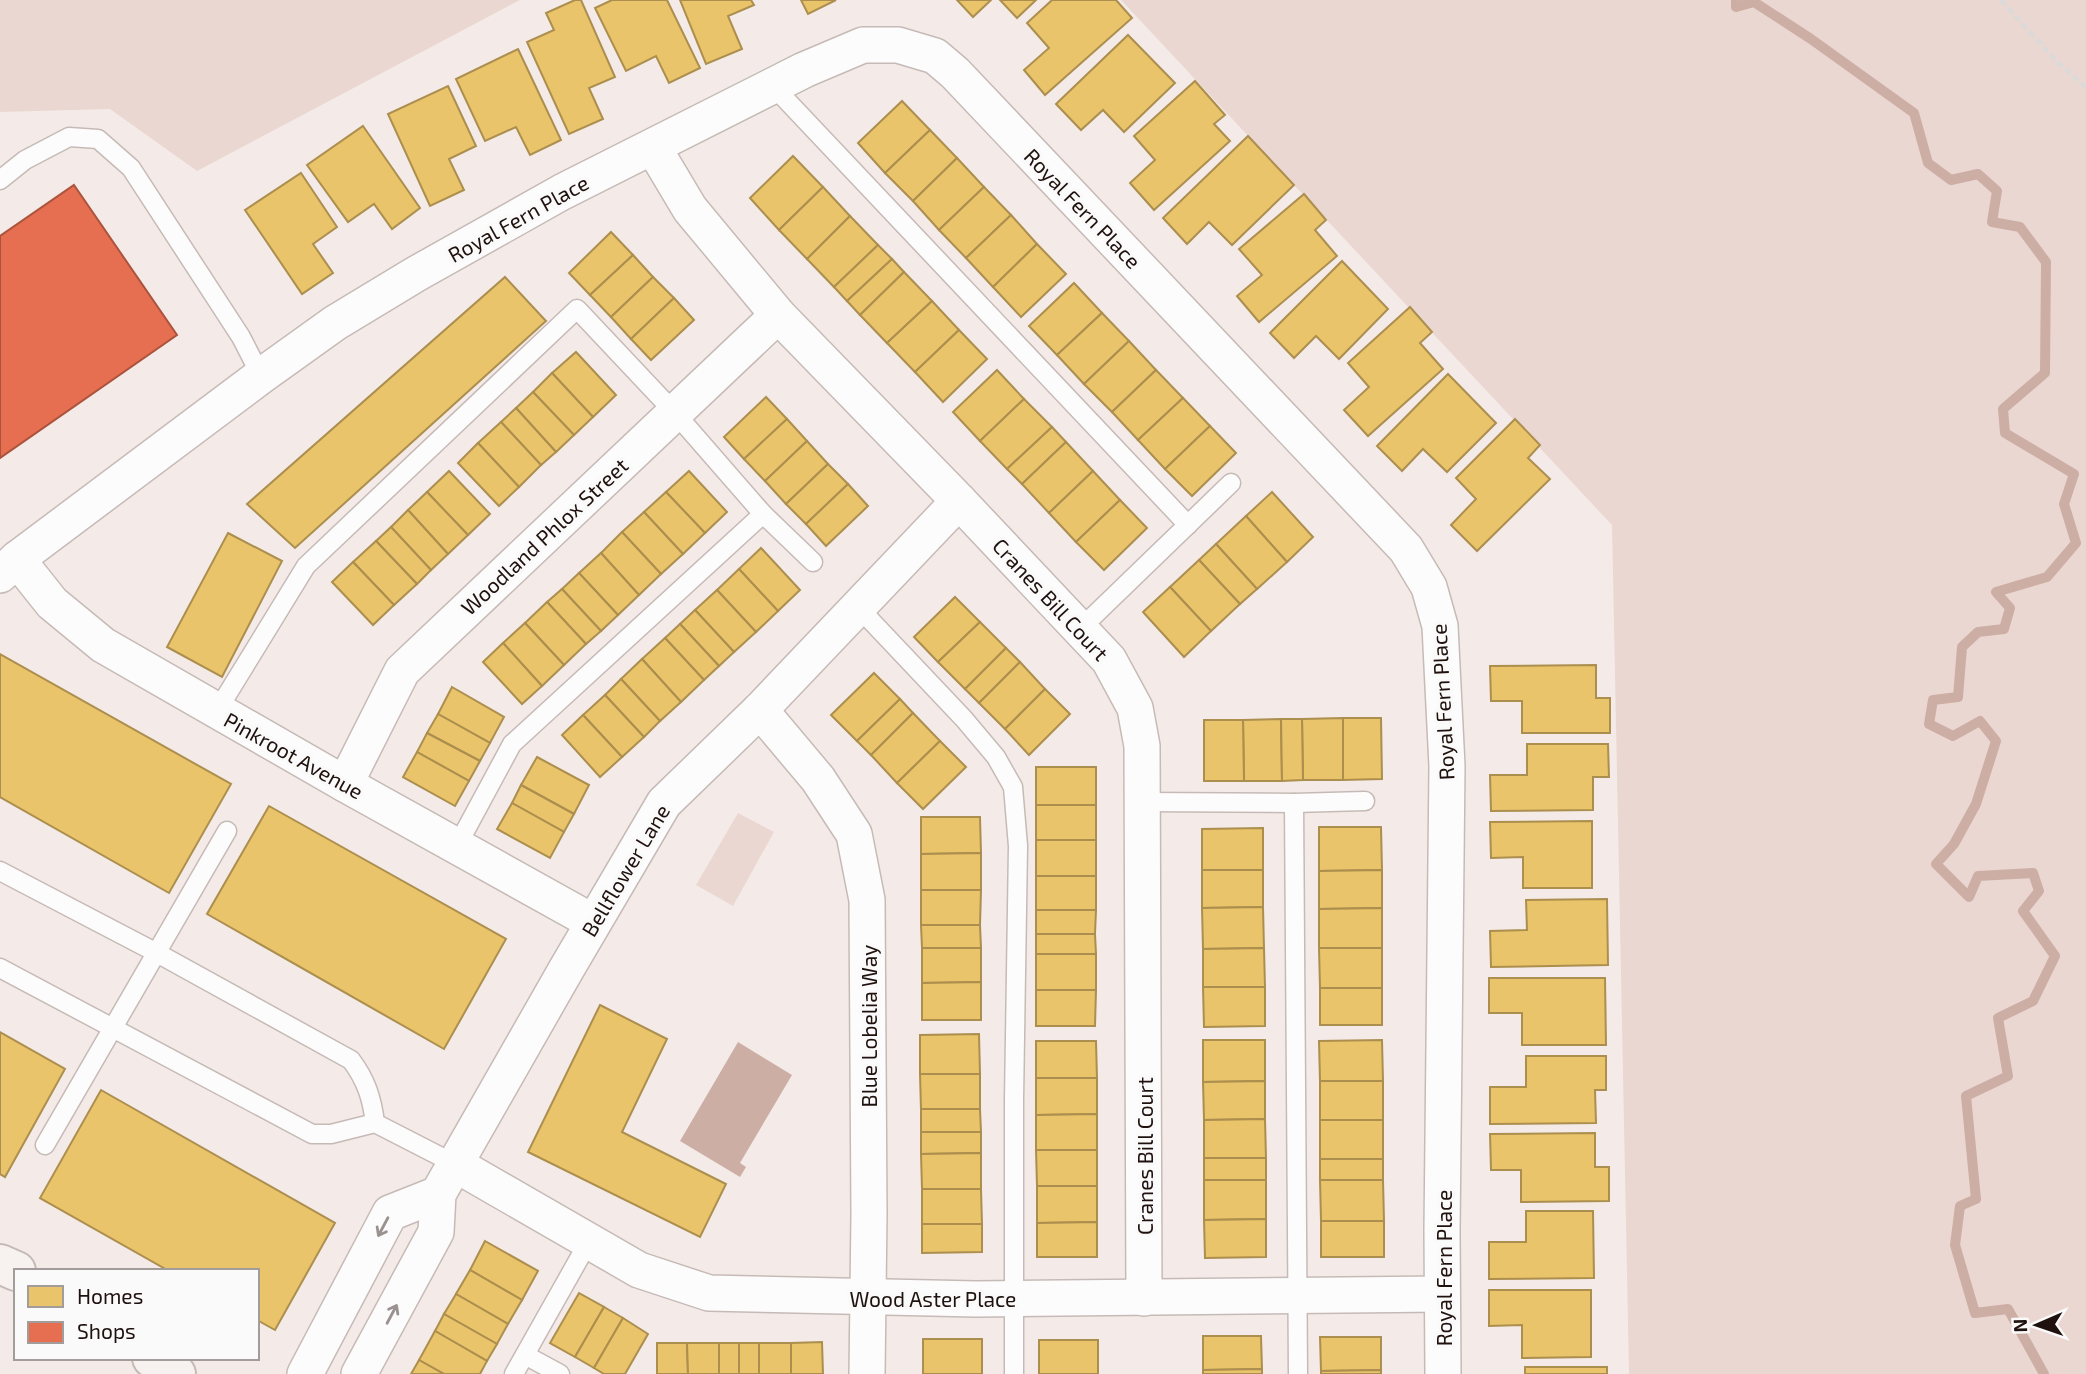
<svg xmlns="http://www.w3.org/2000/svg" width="2086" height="1374" font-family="'Exo 2',sans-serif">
  <rect width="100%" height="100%" fill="#f4ebe8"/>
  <!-- green -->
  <g fill="#ebd7d1">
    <path d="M0 0H520L197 171 110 109 0 112Z"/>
    <path d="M1121 0H2086V1374H1629L1612 525Z"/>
    <path d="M738 813 774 832 733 906 696 885Z"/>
  </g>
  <!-- water -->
  <path fill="#cdaea5" d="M738 1042 792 1075 740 1163 746 1167 740 1177 680 1141Z"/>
  <!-- homes -->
  <g fill="#e9c46a" stroke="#ac8e4e" stroke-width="2">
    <path d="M575 0H581L615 77 589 88 603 119 569 134 527 42 554 30 546 13Z"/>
    <path d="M612 0H667L700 68 669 83 656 56 626 71 595 8Z"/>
    <path d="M680 0H751L754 5 728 16 742 49 706 64Z"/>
    <path d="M801 0H836L808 14Z"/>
    <path d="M957 0H991L973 17Z"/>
    <path d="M1000 0H1036L1017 18Z"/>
    <path d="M1052 0H1116L1132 18 1045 95 1024 70 1049 48 1027 23Z"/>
    <path d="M1128 35 1175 83 1124 132 1103 110 1081 130 1056 104Z"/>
    <path d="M518 49 561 140 530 155 516 127 485 141 456 79Z"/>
    <path d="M1195 81 1225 115 1214 124 1230 141 1154 210 1130 183 1155 160 1134 136Z"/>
    <path d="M448 86 476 146 449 159 464 190 430 206 388 114Z"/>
    <path d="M902 101 930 130 885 173 858 143Z"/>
    <path d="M363 126 420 208 392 229 374 204 348 222 307 165Z"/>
    <path d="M930 130 957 158 913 201 885 173Z"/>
    <path d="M1248 136 1294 185 1232 245 1209 222 1187 244 1163 218Z"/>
    <path d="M793 156 823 187 779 230 750 198Z"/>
    <path d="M957 158 984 187 939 230 913 201Z"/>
    <path d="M301 173 337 227 313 244 333 273 302 294 245 210Z"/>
    <path d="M823 187 850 216 807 259 779 230Z"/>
    <path d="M984 187 1011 215 966 258 939 230Z"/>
    <path d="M1304 194 1326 220 1315 230 1337 256 1259 322 1237 296 1262 275 1239 249Z"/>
    <path d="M1011 215 1037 244 993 287 966 258Z"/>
    <path d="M850 216 878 245 834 287 807 259Z"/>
    <path d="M611 232 633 255 590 295 569 273Z"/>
    <path d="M1037 244 1066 274 1021 317 993 287Z"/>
    <path d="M878 245 892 259 847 301 834 287Z"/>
    <path d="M633 255 653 277 611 317 590 295Z"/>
    <path d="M892 259 904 272 860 315 847 301Z"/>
    <path d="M1342 261 1388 309 1339 359 1316 336 1294 358 1270 333Z"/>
    <path d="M904 272 932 301 887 343 860 315Z"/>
    <path d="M505 277 546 321 295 548 247 504Z"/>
    <path d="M653 277 674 298 631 339 611 317Z"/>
    <path d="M1074 283 1102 313 1057 355 1029 326Z"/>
    <path d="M674 298 694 320 651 360 631 339Z"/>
    <path d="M932 301 959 330 915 372 887 343Z"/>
    <path d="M1410 307 1432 332 1420 343 1443 369 1368 436 1344 410 1369 387 1348 363Z"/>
    <path d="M1102 313 1129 341 1084 384 1057 355Z"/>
    <path d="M959 330 987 359 943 402 915 372Z"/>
    <path d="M1129 341 1156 370 1112 412 1084 384Z"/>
    <path d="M576 352 616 395 593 417 552 373Z"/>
    <path d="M997 370 1024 399 980 441 953 412Z"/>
    <path d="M1156 370 1183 398 1138 440 1112 412Z"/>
    <path d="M552 373 593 417 574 435 533 392Z"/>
    <path d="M1448 374 1496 423 1447 472 1423 449 1402 471 1377 446Z"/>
    <path d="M533 392 574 435 556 452 516 408Z"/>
    <path d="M766 397 787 419 744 459 724 437Z"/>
    <path d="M1183 398 1210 426 1165 469 1138 440Z"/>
    <path d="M1024 399 1052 427 1007 469 980 441Z"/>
    <path d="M516 408 556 452 541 465 501 422Z"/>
    <path d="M787 419 807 441 765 481 744 459Z"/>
    <path d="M1515 419 1540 445 1528 458 1550 479 1477 551 1451 525 1476 499 1456 478Z"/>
    <path d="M501 422 541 465 519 487 478 443Z"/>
    <path d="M1210 426 1236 453 1192 496 1165 469Z"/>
    <path d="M1052 427 1066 442 1022 484 1007 469Z"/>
    <path d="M807 441 828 464 786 504 765 481Z"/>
    <path d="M1066 442 1093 471 1049 513 1022 484Z"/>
    <path d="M478 443 519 487 499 506 458 463Z"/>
    <path d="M828 464 848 484 806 524 786 504Z"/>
    <path d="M449 471 490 514 468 535 427 492Z"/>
    <path d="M689 471 727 512 705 533 666 492Z"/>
    <path d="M1093 471 1120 500 1076 542 1049 513Z"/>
    <path d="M848 484 868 506 826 546 806 524Z"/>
    <path d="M427 492 468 535 448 554 408 510Z"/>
    <path d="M666 492 705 533 683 554 644 512Z"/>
    <path d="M1272 492 1313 537 1287 562 1246 516Z"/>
    <path d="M1120 500 1147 528 1104 570 1076 542Z"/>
    <path d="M408 510 448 554 431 570 391 527Z"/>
    <path d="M644 512 683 554 661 574 622 532Z"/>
    <path d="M1246 516 1287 562 1257 589 1216 544Z"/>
    <path d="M391 527 431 570 417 584 376 541Z"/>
    <path d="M622 532 661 574 639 595 601 553Z"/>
    <path d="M228 533 282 561 222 677 167 647Z"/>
    <path d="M376 541 417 584 394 605 353 562Z"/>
    <path d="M1216 544 1257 589 1240 604 1199 560Z"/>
    <path d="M761 548 800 590 778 611 739 569Z"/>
    <path d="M601 553 639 595 618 615 579 573Z"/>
    <path d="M1199 560 1240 604 1211 631 1170 587Z"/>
    <path d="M353 562 394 605 373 625 332 582Z"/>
    <path d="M739 569 778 611 756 632 717 590Z"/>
    <path d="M579 573 618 615 601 631 562 589Z"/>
    <path d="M1170 587 1211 631 1184 657 1143 612Z"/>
    <path d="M562 589 601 631 586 644 547 602Z"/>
    <path d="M717 590 756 632 734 652 695 610Z"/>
    <path d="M955 597 980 622 938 662 914 637Z"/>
    <path d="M547 602 586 644 564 665 525 623Z"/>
    <path d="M695 610 734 652 719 666 680 624Z"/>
    <path d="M980 622 1006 648 965 689 938 662Z"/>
    <path d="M525 623 564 665 542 686 503 643Z"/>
    <path d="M680 624 719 666 704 680 665 638Z"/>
    <path d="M665 638 704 680 681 702 642 659Z"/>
    <path d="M503 643 542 686 522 704 483 662Z"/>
    <path d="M1006 648 1020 662 979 703 965 689Z"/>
    <path d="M0 654 231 784 169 893 0 797Z"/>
    <path d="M642 659 681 702 660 721 621 679Z"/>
    <path d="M1020 662 1045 689 1005 729 979 703Z"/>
    <path d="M1596 665V698H1610V733H1522V701H1491L1490 666Z"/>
    <path d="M874 673 900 699 857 741 831 715Z"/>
    <path d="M621 679 660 721 644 737 605 695Z"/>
    <path d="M452 687 504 717 490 743 438 714Z"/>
    <path d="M1045 689 1070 714 1029 755 1005 729Z"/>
    <path d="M605 695 644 737 622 757 583 715Z"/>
    <path d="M900 699 913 713 871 755 857 741Z"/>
    <path d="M913 713 940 741 897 783 871 755Z"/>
    <path d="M438 714 490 743 480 761 427 733Z"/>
    <path d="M583 715 622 757 600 777 562 735Z"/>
    <path d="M1343 718H1381L1382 779 1343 780Z"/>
    <path d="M1343 718V780H1303L1302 719Z"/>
    <path d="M1281 719 1282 781H1244L1243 720Z"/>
    <path d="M1281 719H1302L1303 780 1282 781Z"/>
    <path d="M1204 720H1243L1244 781H1204Z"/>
    <path d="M427 733 480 761 469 781 417 752Z"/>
    <path d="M940 741 966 767 923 809 897 783Z"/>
    <path d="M1527 744H1608L1609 777H1593V810L1491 811 1490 775H1527Z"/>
    <path d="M417 752 469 781 455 806 403 777Z"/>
    <path d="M537 757 589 785 574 814 521 785Z"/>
    <rect x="1036" y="767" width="60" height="38"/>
    <path d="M521 785 574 814 564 832 512 803Z"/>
    <path d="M512 803 564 832 550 858 497 829Z"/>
    <rect x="1036" y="805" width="60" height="35"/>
    <path d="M269 806 506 939 444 1049 207 914Z"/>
    <path d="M921 817H980L981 853 921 854Z"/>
    <path d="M1592 821V888H1523V857L1491 858 1490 822Z"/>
    <path d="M1319 827H1381L1382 870 1319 871Z"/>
    <path d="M1263 828V870H1202V829Z"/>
    <rect x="1036" y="840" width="60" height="36"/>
    <path d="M981 853V890H921V854Z"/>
    <path d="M1202 870H1263V907L1202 908Z"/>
    <path d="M1382 870V908L1319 909V871Z"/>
    <rect x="1036" y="876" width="60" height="34"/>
    <path d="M921 890H981L980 925H921Z"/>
    <path d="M1607 899 1608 965 1491 967 1490 931 1527 930 1526 900Z"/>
    <path d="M1263 907 1264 948 1203 949 1202 908Z"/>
    <path d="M1382 908V948H1319V909Z"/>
    <path d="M1036 910H1096L1095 934H1036Z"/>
    <path d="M921 925H980L981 948H922Z"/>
    <path d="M1036 934H1095L1096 954H1036Z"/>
    <path d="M922 948H981V982L922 983Z"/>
    <path d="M1264 948 1265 987H1203V949Z"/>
    <path d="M1319 948H1382V988H1320Z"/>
    <rect x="1036" y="954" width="60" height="36"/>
    <path d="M1489 978H1605L1606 1045H1522V1013H1489Z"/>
    <path d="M981 982V1020H922V983Z"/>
    <path d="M1203 987H1265V1026L1204 1027Z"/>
    <rect x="1320" y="988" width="62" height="37"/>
    <path d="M1036 990H1096L1095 1026H1036Z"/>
    <path d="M600 1005 667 1039 622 1132 726 1184 700 1237 528 1152Z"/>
    <path d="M0 1032 65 1069 5 1177 0 1174Z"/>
    <path d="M979 1034 980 1074H920V1035Z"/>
    <path d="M1203 1040H1265V1081L1203 1082Z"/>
    <path d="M1382 1040 1383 1081H1320L1319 1041Z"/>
    <path d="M1036 1041H1096L1097 1078H1036Z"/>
    <path d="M1526 1056H1606V1090H1595L1596 1123 1490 1124V1087H1526Z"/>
    <path d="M920 1074H980V1109H921Z"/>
    <path d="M1036 1078H1097V1114L1036 1115Z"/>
    <path d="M1265 1081V1119L1204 1120 1203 1082Z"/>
    <rect x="1320" y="1081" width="63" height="39"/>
    <path d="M101 1090 335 1223 275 1330 257 1320V1271H169L40 1198Z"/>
    <path d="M921 1109H980L981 1132H921Z"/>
    <path d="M1097 1114V1150H1036V1115Z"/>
    <path d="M1265 1119 1266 1158H1204V1120Z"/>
    <rect x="1320" y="1120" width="63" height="39"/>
    <path d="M921 1132H981V1153L921 1154Z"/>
    <path d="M1595 1133V1167H1609V1201L1521 1202V1170H1491L1490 1134Z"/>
    <path d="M1036 1150H1097V1186H1037Z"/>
    <path d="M981 1153V1189H922L921 1154Z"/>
    <rect x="1204" y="1158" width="62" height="22"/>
    <rect x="1320" y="1159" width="63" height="21"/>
    <path d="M1204 1180H1266V1219L1204 1220Z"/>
    <path d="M1320 1180H1383L1384 1221H1321Z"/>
    <path d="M1037 1186H1097V1222L1037 1223Z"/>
    <path d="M922 1189H981L982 1224H922Z"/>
    <path d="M1526 1211H1593L1594 1278 1489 1279V1242H1526Z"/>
    <path d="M1266 1219V1257L1205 1258 1204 1220Z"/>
    <rect x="1321" y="1221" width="63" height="36"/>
    <path d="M1097 1222V1257H1037V1223Z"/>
    <path d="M922 1224H982V1252L922 1253Z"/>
    <path d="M485 1241 538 1271 522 1300 470 1270Z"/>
    <path d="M470 1270 522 1300 508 1324 456 1294Z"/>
    <path d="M1489 1290H1591V1357L1522 1358V1325L1489 1326Z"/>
    <path d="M579 1293 604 1307 575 1357 550 1343Z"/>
    <path d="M456 1294 508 1324 497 1344 444 1314Z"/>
    <path d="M604 1307 623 1318 594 1368 575 1357Z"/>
    <path d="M444 1314 497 1344 487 1361 435 1331Z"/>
    <path d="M623 1318 648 1334 625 1374H604L594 1368Z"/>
    <path d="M435 1331 487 1361 480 1374H444L419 1360Z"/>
    <path d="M1203 1336H1261L1262 1369 1203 1370Z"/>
    <path d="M1320 1337H1381V1370L1321 1371Z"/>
    <rect x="923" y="1339" width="59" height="35"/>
    <rect x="1039" y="1340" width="59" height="34"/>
    <path d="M822 1342 823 1374H791V1343Z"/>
    <path d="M657 1343H687L688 1374H657Z"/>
    <path d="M687 1343H719V1374H688Z"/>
    <rect x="719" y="1343" width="20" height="31"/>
    <rect x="739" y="1343" width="20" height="31"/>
    <rect x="759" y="1343" width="32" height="31"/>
    <path d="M419 1360 444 1374H411Z"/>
    <rect x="1525" y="1367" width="82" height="7"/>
    <path d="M1262 1369V1374H1203V1370Z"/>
    <path d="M1381 1370V1374H1321V1371Z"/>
  </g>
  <!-- shops -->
  <path fill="#e76f51" stroke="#ab533d" stroke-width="2" d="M74 185 177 335 0 458V236Z"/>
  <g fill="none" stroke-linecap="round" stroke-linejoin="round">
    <!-- stream -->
    <path stroke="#cdaea5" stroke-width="10" d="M1736 0V7L1754 2 1811 39 1914 113 1928 163 1951 180 1978 174 1997 191 1992 222 2020 227 2046 262 2045 373 2003 409 2005 433 2074 474 2064 504 2076 543 2047 577 1996 592 2010 608 2004 629 1978 632 1962 647 1958 697 1933 700 1929 724 1953 736 1980 721 1996 741 1976 804 1954 844 1936 864 1969 897 1978 876 2033 873 2039 891 2023 911 2055 956 2033 1001 1998 1018 2008 1076 1966 1096 1976 1199 1960 1206 1955 1245 1975 1313 2008 1309 2044 1374"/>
    <!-- lane casing -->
    <g stroke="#c6bab6" stroke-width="21">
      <g id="lane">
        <path d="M773 86 1188 525"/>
        <path d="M0 180 25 160 69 137 98 139 131 168 241 337 261 376"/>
        <path d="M858 607 964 719 996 757 1013 787 1018 846 1014 1100V1374"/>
        <path d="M1080 629 1231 483"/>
        <path d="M217 711 306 566 577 309 675 413 763 514 813 562"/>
        <path d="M1142 802 1294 803 1365 801"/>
        <path d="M1294 803 1298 1374"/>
        <path d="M457 846 512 744 763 514"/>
        <path d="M0 871 157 953 351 1060C366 1080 372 1098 375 1123"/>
        <path d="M0 968 312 1134H331L375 1123 455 1164"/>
        <path d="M45 1145 227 831"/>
        <path d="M525 1355 560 1374"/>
        <path d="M514 1374 589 1241"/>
      </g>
    </g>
    <!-- street casing -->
    <g stroke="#c6bab6" stroke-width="38">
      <g id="street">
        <path d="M653 147 690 209 778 315 959 501 1109 660 1135 708 1142 746 1144 1298"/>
        <path d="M17 559 52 603 103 645 345 784 593 922"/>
        <path d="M0 575 17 559 261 376 335 323 416 274 562 192 804 70 863 45H898L935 56 955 73 1406 549 1429 587 1440 626 1447 766 1442 1231 1443 1374"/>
        <path d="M760 710 818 779 854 834 867 900 869 1214 867 1374"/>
        <path d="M345 784 402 671 778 315"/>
        <path d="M455 1164 639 1270 709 1293 976 1299 1442 1294"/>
        <path d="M305 1374 390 1213 438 1194"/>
        <path d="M359 1374 436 1232 438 1194 567 968 664 803 760 710 959 501"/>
      </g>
    </g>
    <!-- secondary casing -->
    <g stroke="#c6bab6" stroke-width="42">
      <g id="secondary">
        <path d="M0 1264 16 1271"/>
        <path d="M152 1358 176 1374"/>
      </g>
    </g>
    <!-- path -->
    <path stroke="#dcd9d9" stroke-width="4.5" stroke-dasharray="7 3.5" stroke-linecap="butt" d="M2001 0 2056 61 2086 87"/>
    <!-- lane -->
    <use href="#lane" stroke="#fdfcfc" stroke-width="18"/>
    <!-- street -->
    <use href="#street" stroke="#fdfcfc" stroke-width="35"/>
    <!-- secondary -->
    <use href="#secondary" stroke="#f7f2f0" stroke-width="38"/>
  </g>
  <!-- one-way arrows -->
  <defs><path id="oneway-shaft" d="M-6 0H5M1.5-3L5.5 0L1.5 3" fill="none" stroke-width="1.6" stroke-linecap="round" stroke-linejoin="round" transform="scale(1.75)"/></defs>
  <g stroke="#999290">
    <use href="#oneway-shaft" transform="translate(383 1227) rotate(118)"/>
    <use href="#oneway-shaft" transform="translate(392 1314) rotate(-62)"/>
  </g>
  <g text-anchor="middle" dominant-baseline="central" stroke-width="7" stroke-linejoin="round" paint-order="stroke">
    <!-- street labels -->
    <g font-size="21" fill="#1f110d" stroke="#fafafa">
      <text transform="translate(1083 208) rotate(46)">Royal Fern Place</text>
      <text transform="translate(518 218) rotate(-29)">Royal Fern Place</text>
      <text transform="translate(544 536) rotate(-43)">Woodland Phlox Street</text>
      <text transform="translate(1051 599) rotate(47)">Cranes Bill Court</text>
      <text transform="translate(1442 702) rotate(-93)">Royal Fern Place</text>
      <text transform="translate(294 755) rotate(29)">Pinkroot Avenue</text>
      <text transform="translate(625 870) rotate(-59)">Bellflower Lane</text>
      <text transform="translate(868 1026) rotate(-90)">Blue Lobelia Way</text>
      <text transform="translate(1144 1156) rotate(-90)">Cranes Bill Court</text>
      <text transform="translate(1443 1268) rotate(-90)">Royal Fern Place</text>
      <text x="933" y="1298">Wood Aster Place</text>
    </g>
  </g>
  <!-- legend -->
  <rect x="14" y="1269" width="245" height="91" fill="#fafafa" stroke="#a29d9b" stroke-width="2"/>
  <rect x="28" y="1286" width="35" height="21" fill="#e9c46a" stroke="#a29d9b" stroke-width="2"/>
  <text x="77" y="1304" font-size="21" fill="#1f110d">Homes</text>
  <rect x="28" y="1322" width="35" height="21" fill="#e76f51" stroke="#a29d9b" stroke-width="2"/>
  <text x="77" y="1339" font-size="21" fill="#1f110d">Shops</text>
  <!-- north arrow -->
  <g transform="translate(2037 1325) rotate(268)" stroke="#fafafa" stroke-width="5" paint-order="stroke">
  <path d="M0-5L12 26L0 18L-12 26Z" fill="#1f110d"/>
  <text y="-10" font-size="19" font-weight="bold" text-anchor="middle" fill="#1f110d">N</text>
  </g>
</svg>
